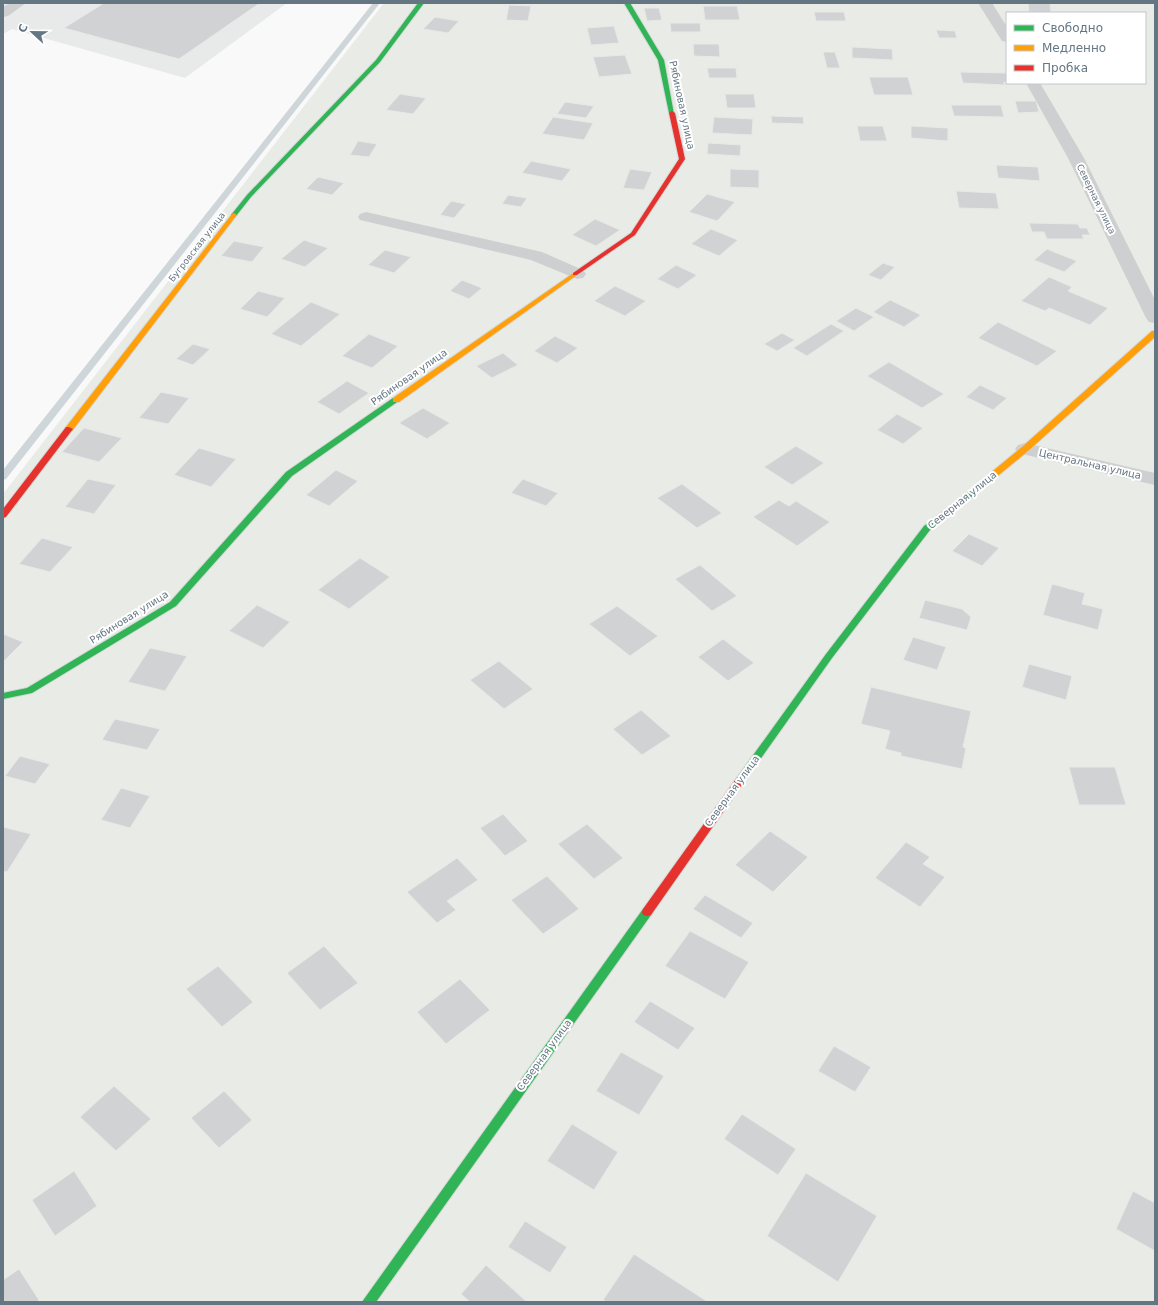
<svg xmlns="http://www.w3.org/2000/svg" width="1158" height="1305" font-family="'DejaVu Sans',sans-serif">
  <rect width="100%" height="100%" fill="#f9f9f9"/>
  <!-- built -->
  <path fill="#e8e9e9" d="M3 3H287L185 78 12 29 3 34Z"/>
  <!-- green -->
  <path fill="#e8ebe6" fill-rule="evenodd" d="M384 3H1155V1302H3V494ZM1007 13H1145V83H1007Z"/>
  <g fill="none" stroke-linecap="round" stroke-linejoin="round">
    <!-- stream -->
    <path fill="#ced6d9" fill-rule="evenodd" d="M373 3H380L6 479 3 480V470Z"/>
  </g>
  <!-- building -->
  <g fill="#d0d2d3" stroke="#e8e8e8">
    <path d="M104 3H260L179 59 64 28Z"/>
    <path d="M1028 3H1050L1051 13 1029 12Z"/>
    <path d="M509 5 531 6 528 21 506 20Z"/>
    <path d="M703 6H737L740 20H705Z"/>
    <path d="M644 8H659L662 20 647 21Z"/>
    <path d="M814 12H844L846 21H816Z"/>
    <path d="M435 17 459 21 448 33 423 29Z"/>
    <path d="M670 23H700L701 32H671Z"/>
    <path d="M614 26 619 43 591 45 587 28Z"/>
    <path d="M936 30 955 31 957 38H939Z"/>
    <path d="M693 44H719L720 57 694 56Z"/>
    <path d="M852 47 892 49 893 60 852 58Z"/>
    <path d="M823 52H835L840 68H827Z"/>
    <path d="M625 55 632 74 599 77 593 57Z"/>
    <path d="M707 68H736L737 78H709Z"/>
    <path d="M960 72 1007 73V82H1004V85L963 83Z"/>
    <path d="M869 77H908L913 95H874Z"/>
    <path d="M400 94 426 98 413 114 386 110Z"/>
    <path d="M725 94H754L756 108H727Z"/>
    <path d="M1015 101H1036L1039 112 1018 113Z"/>
    <path d="M565 102 594 106 586 118 557 114Z"/>
    <path d="M951 105H1001L1004 117 954 116Z"/>
    <path d="M771 116 803 117 804 124 772 123Z"/>
    <path d="M553 117 593 123 584 140 542 134Z"/>
    <path d="M714 117 753 119 752 135 712 133Z"/>
    <path d="M857 126H883L887 141H860Z"/>
    <path d="M911 126 948 128V141L911 138Z"/>
    <path d="M358 141 377 144 369 157 350 155Z"/>
    <path d="M708 143 741 145 740 156 707 154Z"/>
    <path d="M531 161 571 169 562 181 522 173Z"/>
    <path d="M996 165 1038 167 1040 181 998 178Z"/>
    <path d="M630 169 652 172 644 190 623 188Z"/>
    <path d="M730 169 759 170V188L730 187Z"/>
    <path d="M318 177 344 183 332 195 306 189Z"/>
    <path d="M956 191 996 193 999 209 959 208Z"/>
    <path d="M707 194 735 202 717 221 689 212Z"/>
    <path d="M508 195 527 198 521 207 502 204Z"/>
    <path d="M451 201 466 204 454 218 440 215Z"/>
    <path d="M595 219 620 230 596 246 572 235Z"/>
    <path d="M1029 223 1078 224 1080 228H1087L1090 235H1082L1084 239H1047L1044 232H1032Z"/>
    <path d="M711 229 738 240 719 256 691 244Z"/>
    <path d="M304 240 328 248 305 267 281 259Z"/>
    <path d="M234 241 264 247 252 262 221 256Z"/>
    <path d="M1047 249 1077 261 1064 272 1034 260Z"/>
    <path d="M385 250 411 257 394 273 368 265Z"/>
    <path d="M883 263 895 267 881 280 868 275Z"/>
    <path d="M676 265 697 275 678 289 657 279Z"/>
    <path d="M1049 277 1072 287 1068 291 1108 308 1090 325 1049 308 1045 311 1021 301Z"/>
    <path d="M462 280 482 288 469 299 450 291Z"/>
    <path d="M615 286 646 301 625 316 594 301Z"/>
    <path d="M258 291 285 298 267 317 240 309Z"/>
    <path d="M890 300 921 315 904 327 873 312Z"/>
    <path d="M311 302 340 314 301 346 271 334Z"/>
    <path d="M856 308 874 317 854 331 836 321Z"/>
    <path d="M998 322 1057 351 1037 366 978 338Z"/>
    <path d="M831 324 844 331 807 356 793 348Z"/>
    <path d="M782 333 795 340 777 351 764 344Z"/>
    <path d="M369 334 398 346 372 368 342 356Z"/>
    <path d="M555 336 578 348 557 363 534 351Z"/>
    <path d="M193 344 210 349 193 365 176 359Z"/>
    <path d="M503 353 518 365 492 378 476 366Z"/>
    <path d="M889 362 944 394 922 408 867 376Z"/>
    <path d="M347 381 369 393 339 414 317 402Z"/>
    <path d="M980 385 1007 398 993 410 966 397Z"/>
    <path d="M161 392 189 398 168 424 139 418Z"/>
    <path d="M423 408 450 423 427 439 399 423Z"/>
    <path d="M897 414 923 428 903 444 877 430Z"/>
    <path d="M84 428 122 438 99 462 62 452Z"/>
    <path d="M796 446 824 463 792 485 764 467Z"/>
    <path d="M199 448 236 459 211 487 174 475Z"/>
    <path d="M336 470 358 481 329 506 306 495Z"/>
    <path d="M88 479 116 485 94 514 65 507Z"/>
    <path d="M523 479 558 493 546 506 511 493Z"/>
    <path d="M682 484 722 513 697 528 657 498Z"/>
    <path d="M779 500 789 506 796 501 830 522 797 546 753 517Z"/>
    <path d="M969 534 999 548 982 566 952 551Z"/>
    <path d="M42 538 73 547 50 572 19 564Z"/>
    <path d="M360 558 390 577 349 609 318 590Z"/>
    <path d="M700 565 737 596 712 611 675 579Z"/>
    <path d="M1052 584 1085 593 1082 604 1103 609 1098 630 1043 615Z"/>
    <path d="M925 600 962 609 971 617 967 630 919 618Z"/>
    <path d="M257 605 290 622 263 648 229 631Z"/>
    <path d="M617 606 658 636 630 656 589 624Z"/>
    <path d="M3 634 23 642 3 662Z"/>
    <path d="M913 637 946 647 937 670 903 660Z"/>
    <path d="M723 639 754 663 728 681 698 657Z"/>
    <path d="M150 648 187 656 165 691 128 682Z"/>
    <path d="M499 661 533 689 504 709 470 680Z"/>
    <path d="M1029 664 1072 676 1066 700 1022 687Z"/>
    <path d="M871 687 971 711 963 747 966 748 962 769 901 756V753L885 749 890 731 861 724Z"/>
    <path d="M641 710 671 736 642 755 613 729Z"/>
    <path d="M115 719 160 729 147 750 102 740Z"/>
    <path d="M20 756 50 764 35 784 5 776Z"/>
    <path d="M1069 767H1115L1126 805H1079Z"/>
    <path d="M121 788 150 796 130 828 101 820Z"/>
    <path d="M503 814 528 841 505 856 480 828Z"/>
    <path d="M587 824 623 858 594 879 558 844Z"/>
    <path d="M3 827 31 834 7 872 3 871Z"/>
    <path d="M770 831 808 857 773 892 735 865Z"/>
    <path d="M906 842 930 857 923 864 945 877 920 907 875 878Z"/>
    <path d="M457 858 478 880 447 901 456 910 437 923 407 892Z"/>
    <path d="M547 876 579 909 543 934 511 900Z"/>
    <path d="M705 895 753 923 741 938 693 909Z"/>
    <path d="M690 931 749 962 725 999 665 966Z"/>
    <path d="M324 946 358 983 320 1010 287 973Z"/>
    <path d="M218 966 253 1002 222 1027 186 989Z"/>
    <path d="M460 979 490 1010 446 1044 417 1012Z"/>
    <path d="M650 1001 695 1028 678 1050 634 1022Z"/>
    <path d="M834 1046 871 1067 855 1092 818 1071Z"/>
    <path d="M621 1052 664 1076 639 1115 596 1091Z"/>
    <path d="M114 1086 151 1119 116 1151 80 1117Z"/>
    <path d="M224 1091 252 1120 219 1148 191 1118Z"/>
    <path d="M742 1114 796 1149 778 1175 724 1139Z"/>
    <path d="M572 1124 618 1152 594 1190 547 1161Z"/>
    <path d="M74 1171 97 1206 55 1236 32 1200Z"/>
    <path d="M806 1173 877 1216 838 1282 767 1236Z"/>
    <path d="M1133 1191 1155 1203V1251L1116 1229Z"/>
    <path d="M525 1221 567 1247 550 1273 508 1247Z"/>
    <path d="M634 1254 708 1302H606L603 1300Z"/>
    <path d="M486 1265 527 1302H470L461 1294Z"/>
    <path d="M19 1269 39 1300 37 1302H3V1280Z"/>
  </g>
  <g fill="none" stroke-linecap="round" stroke-linejoin="round">
    <!-- fast casing -->
    <g stroke="#d5d6d7" stroke-width="2">
      <g id="fast">
        <path d="M418 3H424L380 62 251 197 236 216H232L231 215 247 195 376 60Z"/>
        <path d="M624 3H630L664 60 674 114 669 113 658 60Z"/>
        <path d="M393 398H399L400 400 292 476 176 606 32 693 3 699V693L27 688 170 602 286 472Z"/>
        <path d="M985 479 989 482 988 484 930 530 832 658 742 785H736L734 782 736 779 826 654 924 526Z"/>
        <path d="M647 908 651 909 652 912 651 915 376 1302H362L643 909Z"/>
      </g>
    </g>
    <!-- slow casing -->
    <g stroke="#d5d6d7" stroke-width="2">
      <g id="slow">
        <path d="M234 213 237 215 236 216 72 431H66L65 429 66 427 232 214Z"/>
        <path d="M575 272 578 274 577 275 399 402H393V398Z"/>
        <path d="M1152 331H1155V337L1028 451 988 484H982L981 482 982 480 1022 447Z"/>
      </g>
    </g>
    <!-- jam casing -->
    <g stroke="#d5d6d7" stroke-width="2">
      <g id="jam">
        <path d="M672 111 675 113 685 159 635 235 577 275H573V273L631 233 679 159 669 113Z"/>
        <path d="M66 427H69L73 429 6 517 3 518V509Z"/>
        <path d="M739 778 742 779 744 782 742 785 651 915 647 916 643 915 642 912 643 909 736 779Z"/>
      </g>
    </g>
    <!-- lane -->
    <g fill="#cecfd0" fill-rule="evenodd">
      <path d="M10 3H26L8 16 3 17V7Z"/>
      <path d="M366 212 542 252 583 270 586 274 583 278 577 279 531 260 360 220 358 217 360 214Z"/>
    </g>
    <!-- street -->
    <g fill="#cecfd0" fill-rule="evenodd">
      <path d="M978 3H992L1007 27V42L1002 41Z"/>
      <path d="M1026 83H1040L1084 158 1155 300V323L1149 322 1146 318 1068 158Z"/>
      <path d="M1025 443 1155 473V485L1018 453 1015 449 1018 445Z"/>
    </g>
    <!-- fast -->
    <use href="#fast" fill="#30b455" fill-rule="evenodd"/>
    <!-- slow -->
    <use href="#slow" fill="#ff9f0a" fill-rule="evenodd"/>
    <!-- jam -->
    <use href="#jam" fill="#e5322d" fill-rule="evenodd"/>
  </g>
  <g text-anchor="middle" dominant-baseline="central" stroke-width="4" stroke-linejoin="round" paint-order="stroke">
    <!-- far-street labels -->
    <g font-size="9" fill="#657683" stroke="#fff">
      <text transform="translate(1096 199) rotate(64)">Северная улица</text>
      <text transform="translate(197 247) rotate(-52)">Бугровская улица</text>
    </g>
    <!-- street labels -->
    <g font-size="10" fill="#657683" stroke="#fff">
      <text transform="translate(682 105) rotate(78)">Рябиновая улица</text>
      <text transform="translate(409 377) rotate(-35)">Рябиновая улица</text>
      <text transform="translate(1090 464) rotate(13)">Центральная улица</text>
      <text transform="translate(962 500) rotate(-39)">Северная улица</text>
      <text transform="translate(129 617) rotate(-32)">Рябиновая улица</text>
      <text transform="translate(732 791) rotate(-54)">Северная улица</text>
      <text transform="translate(544 1055) rotate(-54)">Северная улица</text>
    </g>
  </g>
  <!-- border -->
  <rect width="1158" height="1305" fill="none" stroke="#657683" stroke-width="8"/>
  <!-- legend -->
  <rect x="1006" y="12" width="140" height="72" fill="#ffffff" stroke="#c1c8cd"/>
  <rect x="1014" y="25" width="20" height="6" fill="#30b455" stroke="#c1c8cd"/>
  <text x="1042" y="32" font-size="12" fill="#657683">Свободно</text>
  <rect x="1014" y="45" width="20" height="6" fill="#ff9f0a" stroke="#c1c8cd"/>
  <text x="1042" y="52" font-size="12" fill="#657683">Медленно</text>
  <rect x="1014" y="65" width="20" height="6" fill="#e5322d" stroke="#c1c8cd"/>
  <text x="1042" y="72" font-size="12" fill="#657683">Пробка</text>
  <!-- north arrow -->
  <g transform="translate(32 32) rotate(292)" stroke="#ffffff" stroke-width="3" paint-order="stroke">
  <path d="M0-3L7 15L0 10L-7 15Z" fill="#657683"/>
  <text y="-6" font-size="11" font-weight="bold" text-anchor="middle" fill="#657683">С</text>
  </g>
</svg>
